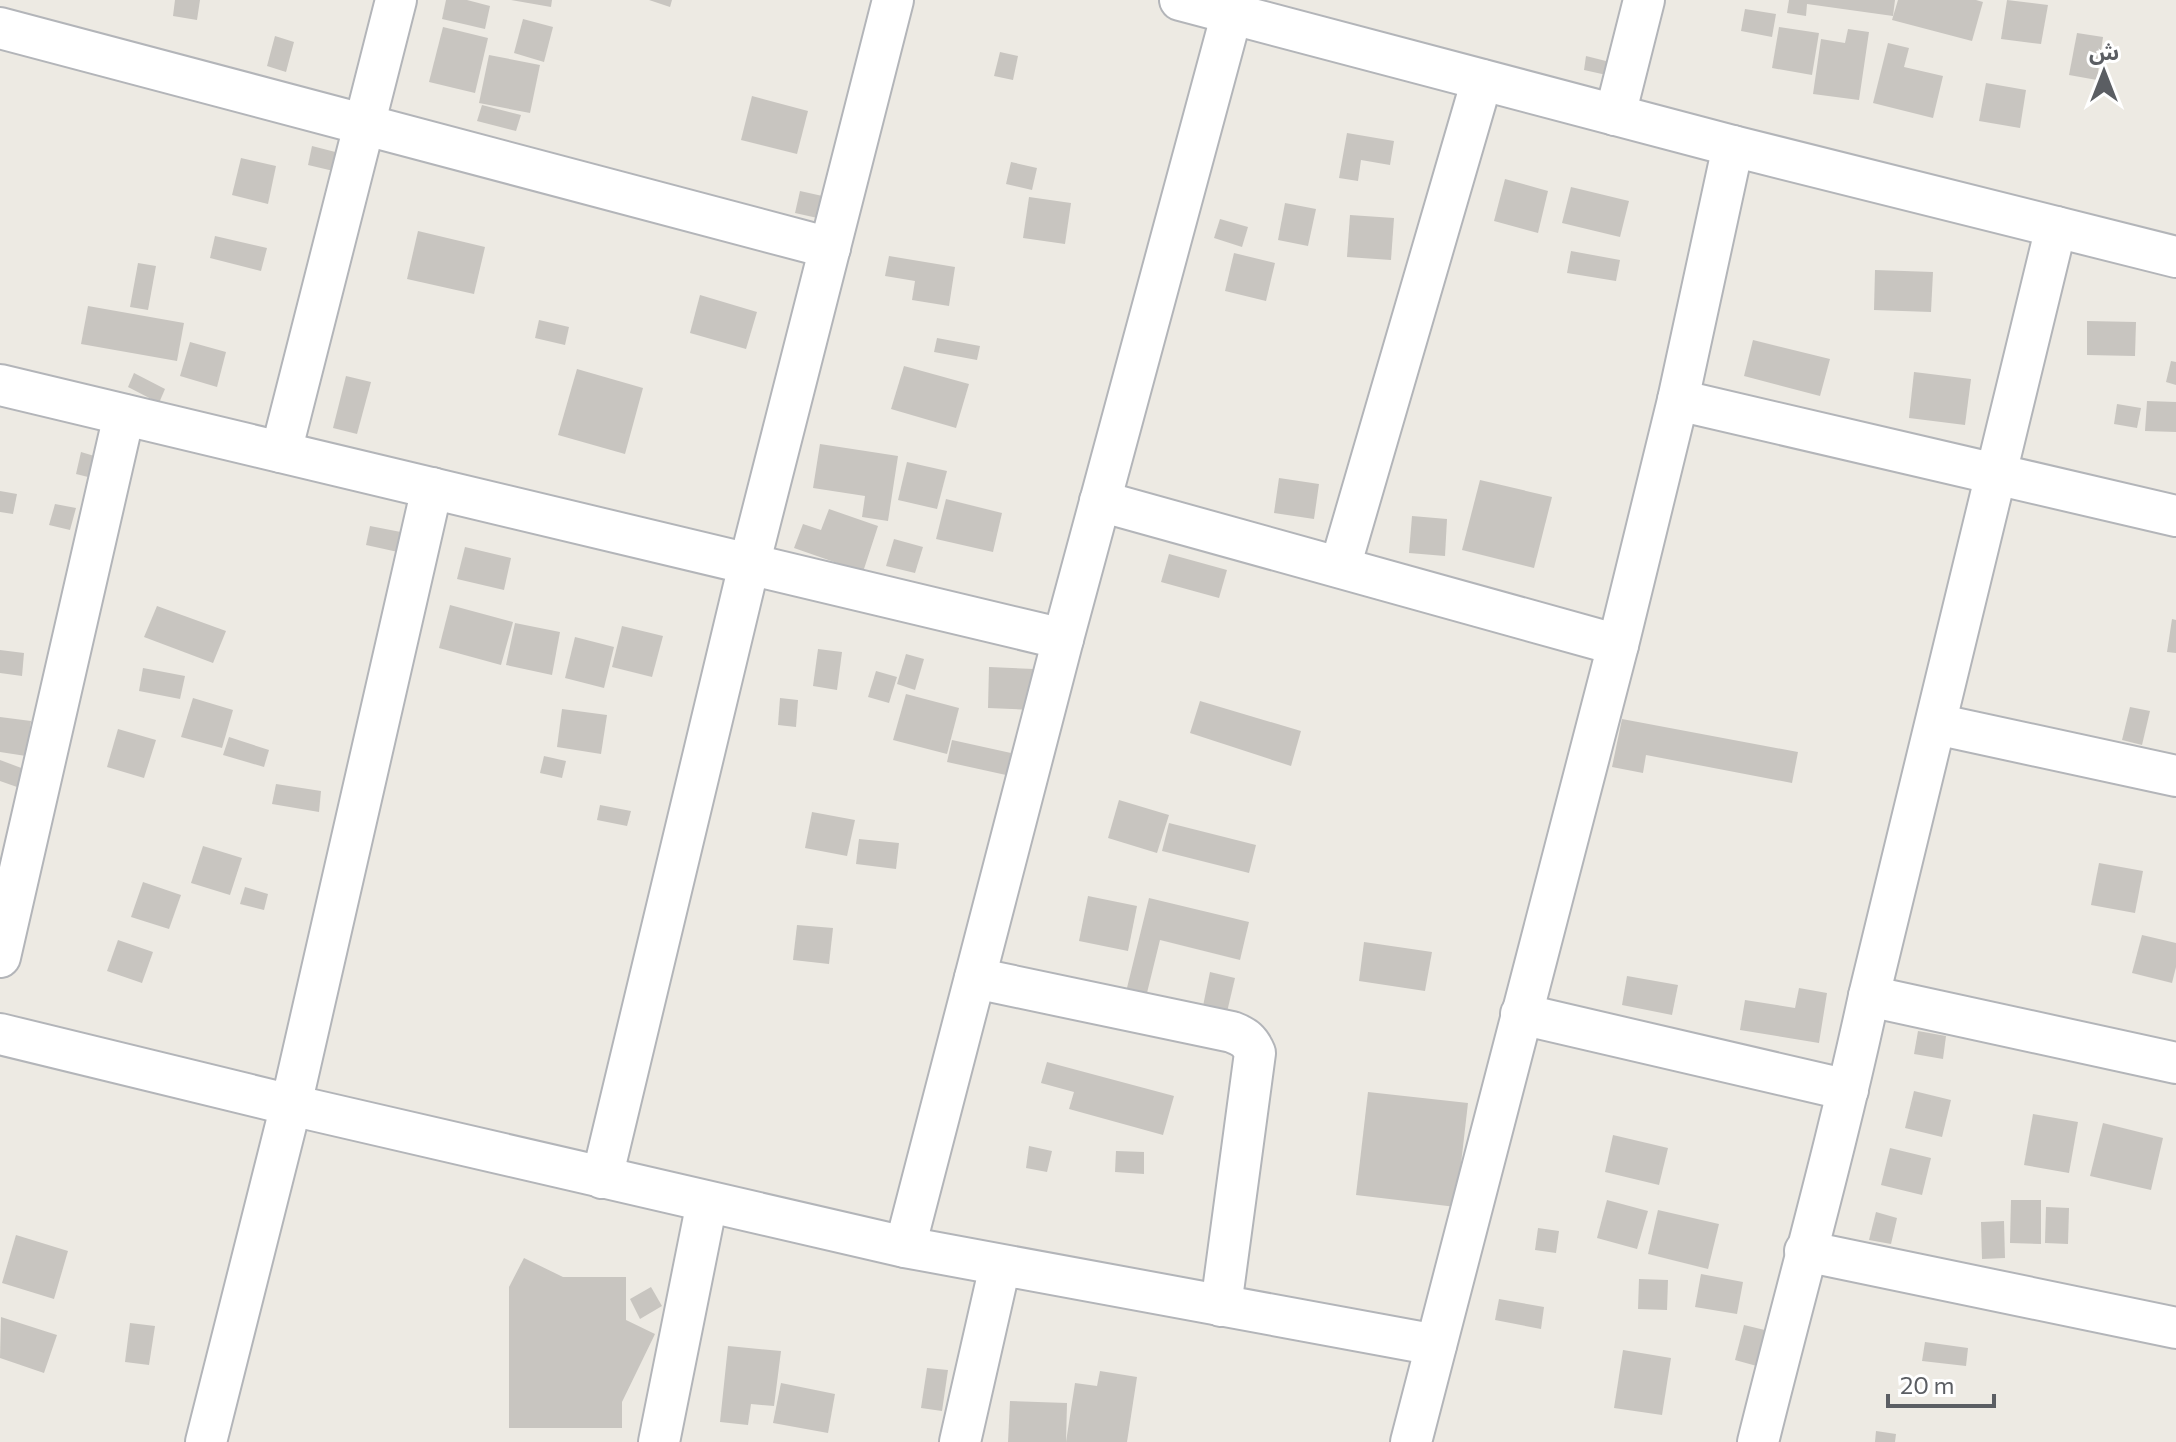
<svg xmlns="http://www.w3.org/2000/svg" width="2176" height="1442" font-family="Commissioner,'Noto Sans Arabic',sans-serif">
  <rect width="100%" height="100%" fill="#edeae3"/>
  <!-- building -->
  <g fill="#c8c5c0">
    <path d="M175 0H200L197 20 173 16Z"/>
    <path d="M446 0H467L490 6 485 29 442 19Z"/>
    <path d="M511 0H552L551 7Z"/>
    <path d="M649 0H672L670 7Z"/>
    <path d="M1789 0H1895L1893 16 1807 4 1806 16 1787 13Z"/>
    <path d="M1898 0H1976L1983 2 1972 41 1892 20Z"/>
    <path d="M2007 0 2048 5 2041 44 2001 39Z"/>
    <path d="M1745 9 1776 14 1772 37 1741 31Z"/>
    <path d="M523 19 553 27 544 62 514 53Z"/>
    <path d="M443 27 488 38 475 93 429 82Z"/>
    <path d="M1779 27 1819 33 1812 75 1772 68Z"/>
    <path d="M1848 29 1869 32 1859 100 1813 94 1821 39 1845 43Z"/>
    <path d="M2077 33 2103 37 2097 80 2069 75Z"/>
    <path d="M275 36 294 42 286 72 267 66Z"/>
    <path d="M1888 43 1909 48 1904 67 1943 76 1933 118 1873 103Z"/>
    <path d="M1000 52 1018 56 1013 80 994 76Z"/>
    <path d="M489 55 540 65 530 113 479 103Z"/>
    <path d="M1586 56 1614 63 1611 76 1584 70Z"/>
    <path d="M1986 83 2026 90 2020 128 1979 121Z"/>
    <path d="M752 96 808 111 797 154 741 140Z"/>
    <path d="M482 105 521 115 516 131 477 121Z"/>
    <path d="M1347 133 1394 141 1390 165 1361 160 1358 181 1339 178Z"/>
    <path d="M312 146 347 155 342 173 308 165Z"/>
    <path d="M241 158 276 166 268 204 232 195Z"/>
    <path d="M1011 162 1037 168 1032 190 1006 184Z"/>
    <path d="M1505 179 1548 191 1538 233 1494 221Z"/>
    <path d="M1571 187 1629 201 1620 237 1562 223Z"/>
    <path d="M800 191 836 199 831 221 795 213Z"/>
    <path d="M1029 197 1071 203 1065 244 1023 238Z"/>
    <path d="M1285 203 1316 209 1308 246 1278 240Z"/>
    <path d="M1350 215 1394 218 1391 260 1347 257Z"/>
    <path d="M1220 219 1248 227 1242 247 1214 238Z"/>
    <path d="M418 231 485 247 474 294 407 279Z"/>
    <path d="M215 236 267 248 261 271 210 258Z"/>
    <path d="M1571 251 1620 260 1616 281 1567 273Z"/>
    <path d="M1234 253 1275 263 1266 301 1225 291Z"/>
    <path d="M889 256 955 267 949 306 912 300 915 281 885 276Z"/>
    <path d="M138 263 156 266 148 310 130 307Z"/>
    <path d="M1875 270 1933 272 1931 312 1874 310Z"/>
    <path d="M700 295 757 312 746 349 690 333Z"/>
    <path d="M88 306 184 323 177 361 81 344Z"/>
    <path d="M539 320 569 327 565 345 535 338Z"/>
    <path d="M2087 321 2136 322 2135 356 2087 355Z"/>
    <path d="M937 338 980 346 977 360 934 352Z"/>
    <path d="M1753 340 1830 359 1820 396 1744 376Z"/>
    <path d="M190 342 226 352 217 387 180 376Z"/>
    <path d="M2171 361 2176 362V385L2166 382Z"/>
    <path d="M904 366 969 384 956 428 891 409Z"/>
    <path d="M577 369 643 388 625 454 558 435Z"/>
    <path d="M1914 372 1971 379 1965 425 1909 418Z"/>
    <path d="M134 373 165 389 159 403 128 387Z"/>
    <path d="M346 376 371 382 357 434 333 428Z"/>
    <path d="M2147 401 2176 402V432L2145 431Z"/>
    <path d="M2117 404 2141 408 2137 428 2114 424Z"/>
    <path d="M820 444 898 456 888 521 862 517 865 496 813 488Z"/>
    <path d="M81 452 101 458 96 479 76 474Z"/>
    <path d="M907 462 947 471 937 509 898 500Z"/>
    <path d="M1279 478 1319 484 1314 519 1274 513Z"/>
    <path d="M1480 480 1552 497 1534 568 1462 550Z"/>
    <path d="M0 491 17 494 13 514 0 512Z"/>
    <path d="M946 499 1002 513 993 552 936 539Z"/>
    <path d="M55 504 76 508 70 530 49 525Z"/>
    <path d="M829 509 878 526 863 572 794 548 803 524 821 530Z"/>
    <path d="M1412 516 1447 519 1445 556 1409 553Z"/>
    <path d="M370 526 411 534 407 554 366 545Z"/>
    <path d="M894 539 923 547 915 573 886 566Z"/>
    <path d="M465 547 511 558 504 590 457 579Z"/>
    <path d="M1169 554 1227 570 1219 598 1161 582Z"/>
    <path d="M450 605 513 622 501 665 439 648Z"/>
    <path d="M157 606 226 631 213 663 144 637Z"/>
    <path d="M2172 619 2176 620V653L2167 652Z"/>
    <path d="M515 623 560 632 552 675 506 665Z"/>
    <path d="M622 626 663 636 652 677 612 667Z"/>
    <path d="M575 637 614 647 604 688 565 678Z"/>
    <path d="M818 649 842 652 837 690 813 686Z"/>
    <path d="M0 650 24 653 22 676 0 673Z"/>
    <path d="M906 654 924 659 915 690 897 684Z"/>
    <path d="M989 667 1034 669 1032 710 988 708Z"/>
    <path d="M143 668 185 676 180 699 139 691Z"/>
    <path d="M876 671 897 677 889 703 868 697Z"/>
    <path d="M906 694 959 708 947 754 893 740Z"/>
    <path d="M193 698 233 710 222 748 181 737Z"/>
    <path d="M780 698 798 700 796 727 778 725Z"/>
    <path d="M1200 701 1301 731 1291 766 1190 733Z"/>
    <path d="M2130 707 2150 711 2142 745 2122 740Z"/>
    <path d="M562 709 607 715 601 754 557 747Z"/>
    <path d="M0 717 31 721 26 756 0 752Z"/>
    <path d="M1622 719 1798 752 1792 783 1646 755 1643 773 1612 767Z"/>
    <path d="M118 729 156 740 144 778 107 767Z"/>
    <path d="M229 737 269 750 264 767 223 755Z"/>
    <path d="M952 740 1011 753 1006 775 947 762Z"/>
    <path d="M544 756 566 761 562 778 540 773Z"/>
    <path d="M0 760 24 769 17 787 0 781Z"/>
    <path d="M276 784 321 791 319 812 272 804Z"/>
    <path d="M1119 800 1169 815 1157 853 1108 838Z"/>
    <path d="M600 805 631 811 627 826 597 820Z"/>
    <path d="M812 812 855 820 847 856 805 848Z"/>
    <path d="M1169 823 1256 845 1249 873 1162 851Z"/>
    <path d="M859 839 899 843 896 869 856 864Z"/>
    <path d="M203 846 242 858 230 895 191 883Z"/>
    <path d="M2099 863 2143 871 2135 913 2091 905Z"/>
    <path d="M143 882 181 895 169 929 131 917Z"/>
    <path d="M245 887 268 894 264 910 240 904Z"/>
    <path d="M1088 896 1137 906 1128 951 1079 941Z"/>
    <path d="M1149 898 1249 922 1240 960 1160 940 1145 1001 1125 996Z"/>
    <path d="M797 925 833 928 829 964 793 960Z"/>
    <path d="M2142 935 2176 943V967L2172 983 2132 973Z"/>
    <path d="M118 940 153 952 142 983 107 971Z"/>
    <path d="M1364 942 1432 952 1425 991 1359 981Z"/>
    <path d="M1210 972 1235 978 1227 1012 1203 1006Z"/>
    <path d="M1627 976 1678 985 1672 1015 1622 1005Z"/>
    <path d="M1799 988 1827 993 1819 1043 1740 1030 1745 1000 1795 1008Z"/>
    <path d="M1918 1031 1946 1036 1943 1059 1914 1054Z"/>
    <path d="M1047 1062 1174 1096 1163 1135 1069 1109 1074 1092 1041 1083Z"/>
    <path d="M1914 1091 1951 1100 1942 1137 1905 1128Z"/>
    <path d="M1368 1092 1468 1103 1456 1207 1356 1195Z"/>
    <path d="M2033 1114 2078 1122 2069 1173 2024 1165Z"/>
    <path d="M2103 1123 2163 1138 2151 1190 2090 1176Z"/>
    <path d="M1613 1135 1668 1148 1659 1185 1605 1172Z"/>
    <path d="M1029 1146 1052 1151 1047 1172 1026 1168Z"/>
    <path d="M1890 1148 1931 1158 1922 1195 1881 1185Z"/>
    <path d="M1116 1151 1144 1152V1174L1115 1172Z"/>
    <path d="M1607 1200 1648 1211 1637 1249 1597 1238Z"/>
    <path d="M2011 1200H2041V1244L2010 1243Z"/>
    <path d="M2046 1207 2069 1208 2068 1244 2045 1243Z"/>
    <path d="M1658 1210 1719 1224 1708 1269 1648 1254Z"/>
    <path d="M1876 1212 1897 1218 1891 1244 1869 1240Z"/>
    <path d="M2004 1221 2005 1258 1982 1259 1981 1222Z"/>
    <path d="M1538 1228 1559 1231 1556 1253 1535 1250Z"/>
    <path d="M16 1235 68 1251 54 1299 2 1283Z"/>
    <path d="M524 1258 563 1277H626V1320L655 1334 622 1402V1428H509V1287Z"/>
    <path d="M1701 1274 1743 1282 1737 1314 1695 1307Z"/>
    <path d="M1639 1279 1668 1280 1667 1310 1638 1309Z"/>
    <path d="M651 1287 662 1306 640 1319 630 1299Z"/>
    <path d="M1499 1299 1544 1307 1541 1329 1495 1320Z"/>
    <path d="M1 1317 57 1335 44 1373 0 1358Z"/>
    <path d="M130 1323 155 1326 149 1365 125 1362Z"/>
    <path d="M1744 1325 1773 1332 1764 1368 1735 1360Z"/>
    <path d="M1925 1342 1968 1348 1966 1366 1922 1361Z"/>
    <path d="M728 1346 781 1351 774 1406 751 1404 748 1425 720 1422Z"/>
    <path d="M1623 1350 1671 1358 1662 1415 1614 1408Z"/>
    <path d="M927 1368 948 1370 942 1411 921 1408Z"/>
    <path d="M1100 1371 1137 1377 1127 1442H1066L1075 1383 1097 1386Z"/>
    <path d="M781 1383 835 1394 828 1433 773 1423Z"/>
    <path d="M1010 1401 1067 1403 1066 1442H1008Z"/>
    <path d="M1876 1431 1896 1434 1895 1442H1875Z"/>
  </g>
  <g fill="none" stroke-linecap="round" stroke-linejoin="round">
    <!-- street casing -->
    <g stroke="#b3b5b9" stroke-width="44">
      <g id="street">
        <path d="M1180 0 1733 146 2176 257"/>
        <path d="M0 28 830 248"/>
        <path d="M1615 115 1644 0"/>
        <path d="M0 385 1063 639"/>
        <path d="M1678 400 2176 516"/>
        <path d="M281 452 396 0"/>
        <path d="M1100 501 1618 645"/>
        <path d="M1340 567 1482 80"/>
        <path d="M1936 724 2176 776"/>
        <path d="M0 957 124 415"/>
        <path d="M975 978 1232 1032C1245 1037 1250 1041 1255 1053L1221 1306"/>
        <path d="M1869 996 2176 1063"/>
        <path d="M1521 1014 1848 1090"/>
        <path d="M0 1034 291 1105 905 1247 1436 1345"/>
        <path d="M602 1178 749 565 893 0"/>
        <path d="M905 1247 1063 639 1232 13"/>
        <path d="M1805 1251 2176 1328"/>
        <path d="M206 1442 291 1105 432 488"/>
        <path d="M659 1442 707 1202"/>
        <path d="M960 1442 1000 1266"/>
        <path d="M1411 1442 1618 645 1678 400 1733 146"/>
        <path d="M1758 1442C1795 1293 1837 1145 1869 996L2056 227"/>
      </g>
    </g>
    <!-- street -->
    <use href="#street" stroke="#fff" stroke-width="40"/>
  </g>
  <!-- north arrow -->
  <g transform="translate(2104 72)" stroke="#ffffff" stroke-width="6" paint-order="stroke">
  <path d="M0-6L14 30L0 20L-14 30Z" fill="#5b5e63"/>
  <text y="-12" font-size="22" font-weight="bold" text-anchor="middle" fill="#5b5e63">ش</text>
  </g>
  <!-- scale -->
  <path d="M1888 1394v12h106v-12" fill="none" stroke="#5b5e63" stroke-width="4"/>
  <text x="1900" y="1394" font-size="24" fill="#5b5e63" stroke="#ffffff" stroke-width="6" paint-order="stroke">20 m</text>
</svg>
